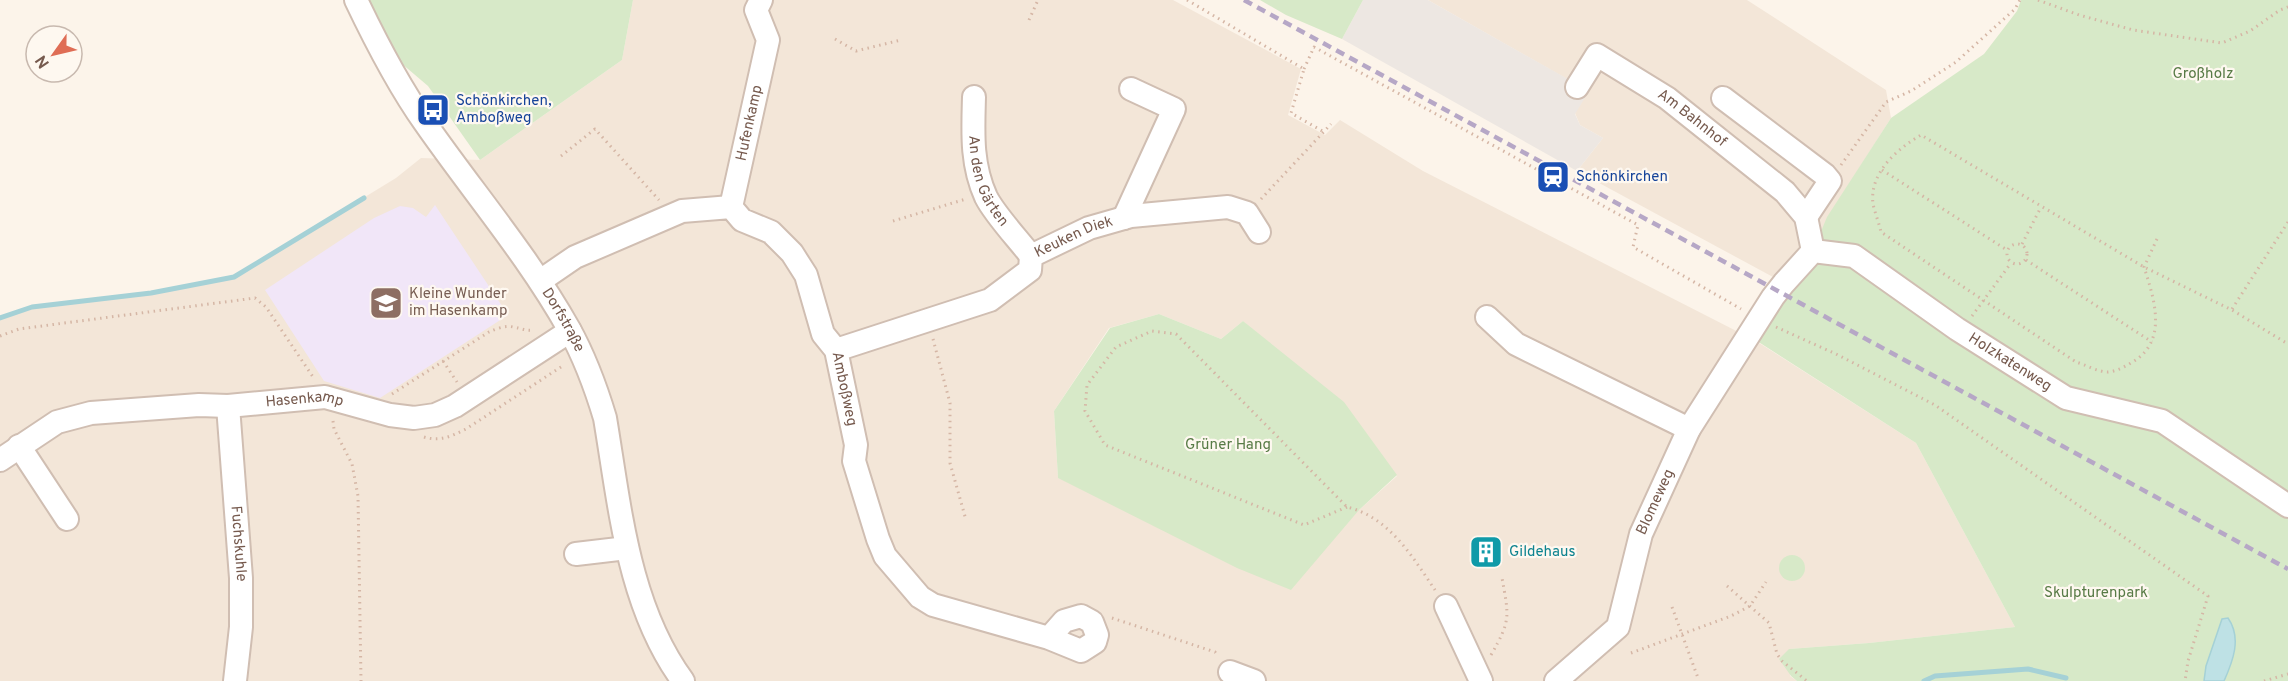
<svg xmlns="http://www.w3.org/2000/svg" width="2288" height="681" font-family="Overpass,sans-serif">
  <rect width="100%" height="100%" fill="#fcf4ea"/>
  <!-- residential -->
  <g fill="#f3e6d8" fill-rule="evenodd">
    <path d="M633 0H1173L1301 69 1288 115 1325 135 1340 120 1423 171 1756 341 1916 443 2015 627 1869 643 1789 649 1790 676 1797 681H0V318L32 307 151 293 234 277 396 178 421 158 480 160 622 60ZM1159 314 1221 339 1243 321 1397 476 1359 510 1058 478 1054 411 1109 328Z"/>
    <path d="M1428 0H1747L1886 90 1891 118 1828 217 1813 251 1784 283 1577 171 1603 138 1580 125 1575 113 1588 91Z"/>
  </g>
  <!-- industrial -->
  <path fill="#ede7e2" d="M1363 0H1428L1589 91 1575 114 1580 125 1603 138 1577 171 1342 39Z"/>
  <!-- education -->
  <path fill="#f1e6f8" d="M435 205 508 315 380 398 324 381 265 290 374 218 400 206 413 208 426 217Z"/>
  <!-- green -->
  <g fill="#d7e9c8">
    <path d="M368 0H633L622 60 480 160 428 86 401 63Z"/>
    <path d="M1260 0H1363L1342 39 1286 15Z"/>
    <path d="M2021 0H2288V681H1797L1791 676 1779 659 1789 649 1869 643 2015 627 1916 443 1757 341 1782 304 1784 283 1813 251 1827 217 1891 118 1984 54 2017 11Z"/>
    <path d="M1159 314 1221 339 1243 321 1344 402 1397 475 1359 510 1291 590 1237 568 1058 478 1054 411 1110 328Z"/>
    <circle cx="1792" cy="568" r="13"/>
  </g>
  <!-- water -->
  <path fill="#bee1e5" stroke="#a5d1d6" stroke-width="1.5" d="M2228 618C2242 638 2233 661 2224 681H2204L2206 666 2222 619Z"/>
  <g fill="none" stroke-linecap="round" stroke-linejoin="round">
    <!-- stream -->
    <g stroke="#a5d1d6" stroke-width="5">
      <path d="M0 318 32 307 151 293 234 277 364 198"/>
      <path d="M1924 681 1935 676 2028 669 2066 678"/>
    </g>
    <!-- minor casing -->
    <g stroke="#d0beb2" stroke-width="26">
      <g id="minor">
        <path id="s1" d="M356 0C376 42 398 85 425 123 473 192 528 256 569 329 584 356 596 388 605 418 620 507 628 606 683 681"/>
        <path id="s2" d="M1577 87 1597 55 1667 98 1785 192 1806 217 1813 251"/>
        <path id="s3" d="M974 97C973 132 971 164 986 197 995 215 1018 239 1031 256"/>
        <path d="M1723 98 1825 175 1830 181 1806 217"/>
        <path id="s4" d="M731 207 768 40 756 10 761 0"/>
        <path d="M1124 218 1174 109 1131 89"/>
        <path id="s5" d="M540 281 575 257 682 211 731 207 742 220 771 232 792 253 806 275 823 334 836 350 856 445 854 461 878 539 885 556 920 597 933 605 1049 638 1081 651 1095 642 1097 635 1092 622 1081 616 1064 621 1049 638"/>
        <path d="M1487 317 1516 344 1689 429"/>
        <path id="s6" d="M836 350 990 300 1030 270 1031 256 1089 228 1131 216 1228 207 1247 213 1259 232"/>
        <path id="s7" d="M228 406 241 578V627L235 681"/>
        <path d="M19 446 67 519"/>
        <path id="s8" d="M0 460 57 422 91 413 199 405 228 406 325 397 390 415 414 418 435 415 455 406 570 331"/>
        <path d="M576 554 627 548"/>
        <path d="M1446 606 1481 681"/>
        <path d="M1230 672 1254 681"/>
        <path id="s9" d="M1556 681 1618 627 1641 534 1689 429 1773 297 1784 283 1813 251 1854 256 1957 329 2066 398 2162 421 2288 506"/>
      </g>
    </g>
    <!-- path -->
    <g stroke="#d5b6a5" stroke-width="3" stroke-dasharray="1.5 4.5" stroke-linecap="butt">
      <path d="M1187 0 1304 69 1291 113 1324 132"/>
      <path d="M2038 0 2079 15 2133 30 2222 43 2250 31 2280 10 2288 7"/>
      <path d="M1029 20 1038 0"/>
      <path d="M835 39 856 51 901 40"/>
      <path d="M1304 69 1314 47 1638 225 1633 247 1741 309"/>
      <path d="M561 156 595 129 659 200"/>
      <path d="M1841 165 1886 102 1911 91 1956 62 2015 9 2020 0"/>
      <path d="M1882 170 2007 250"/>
      <path d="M1261 199 1331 124"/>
      <path d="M893 221 966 199"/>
      <path d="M2157 239 2144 267C2154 298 2168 340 2134 361 2126 366 2118 371 2108 372 2098 372 2086 365 2076 362L1881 232C1879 223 1875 213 1873 204 1869 173 1897 149 1921 135L2144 267 2232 310 2288 344"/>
      <circle cx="2017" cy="254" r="10"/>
      <path d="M2022 244 2041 207"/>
      <path d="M2026 260 2152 342"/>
      <path d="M2232 309 2288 222"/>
      <path d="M1972 316 2011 263"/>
      <path d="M1776 327 1836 354 1935 405 2208 596 2188 661 2185 681"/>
      <path d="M0 336 19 329 255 298 266 307 313 377"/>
      <path d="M933 339 950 403V463L966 520"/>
      <path d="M443 361 457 382"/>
      <path d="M392 394 489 332C496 329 505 325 513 327 521 328 525 331 533 330"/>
      <path d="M333 421 334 429 352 464 358 496 361 681"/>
      <path d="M424 437C440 442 452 436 466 429L564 365"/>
      <path d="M1347 507 1304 525 1105 445 1085 411 1087 385 1116 347 1152 331 1176 334 1347 507C1389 517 1412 556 1435 590"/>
      <path d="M1727 586 1769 623 1777 654 1782 661 1807 681"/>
      <path d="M1672 607 1698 678"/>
      <path d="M1112 618 1215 652 1218 656"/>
      <path d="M1631 653 1731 616 1750 606 1766 582"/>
      <path d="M1491 655C1511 620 1509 617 1502 578"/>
      <path d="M2264 681 2288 674"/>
    </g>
    <!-- minor -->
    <use href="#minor" stroke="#fff" stroke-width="22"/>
    <!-- rail -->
    <path stroke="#b6a7c6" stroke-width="4.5" stroke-dasharray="9 6" stroke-linecap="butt" d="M1244 0 2288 569"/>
  </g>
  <!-- icons -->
  <defs>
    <g id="bus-square" transform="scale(1.725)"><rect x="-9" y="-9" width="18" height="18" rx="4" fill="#1a4fb4" stroke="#fef8f0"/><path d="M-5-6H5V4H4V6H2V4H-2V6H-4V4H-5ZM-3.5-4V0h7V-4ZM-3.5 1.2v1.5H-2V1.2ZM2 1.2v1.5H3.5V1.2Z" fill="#fff"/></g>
    <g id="station-square" transform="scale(1.725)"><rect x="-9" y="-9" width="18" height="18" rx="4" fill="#1a4fb4" stroke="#fef8f0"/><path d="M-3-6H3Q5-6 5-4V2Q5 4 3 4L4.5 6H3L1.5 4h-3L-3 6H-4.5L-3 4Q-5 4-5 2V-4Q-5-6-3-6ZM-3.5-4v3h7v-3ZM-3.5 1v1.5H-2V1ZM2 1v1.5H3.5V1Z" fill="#fff"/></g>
    <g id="school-square" transform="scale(1.725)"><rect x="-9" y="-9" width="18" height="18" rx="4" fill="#8d6e63" stroke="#fef8f0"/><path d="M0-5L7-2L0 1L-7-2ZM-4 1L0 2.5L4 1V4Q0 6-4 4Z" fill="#fff"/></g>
    <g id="building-square" transform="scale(1.725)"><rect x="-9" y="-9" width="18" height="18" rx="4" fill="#0f9aa8" stroke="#fef8f0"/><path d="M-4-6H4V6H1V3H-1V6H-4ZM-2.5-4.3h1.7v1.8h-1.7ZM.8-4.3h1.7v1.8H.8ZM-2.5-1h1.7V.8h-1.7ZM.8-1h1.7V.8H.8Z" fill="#fff"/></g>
  </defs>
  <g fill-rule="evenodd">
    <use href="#bus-square" x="433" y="110"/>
    <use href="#station-square" x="1553" y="177"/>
    <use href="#school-square" x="386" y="303"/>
    <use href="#building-square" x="1486" y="552"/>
  </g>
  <g text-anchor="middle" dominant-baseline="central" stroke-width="4.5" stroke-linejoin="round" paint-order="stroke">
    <!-- park labels -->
    <g font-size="15" fill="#587b46" stroke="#fef8f0">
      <text x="2203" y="74">Großholz</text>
      <text x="1228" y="445">Grüner Hang</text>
      <text x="2096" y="593">Skulpturenpark</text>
    </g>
    <!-- transit labels -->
    <g font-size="15" fill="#164399" stroke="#fef8f0" text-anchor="start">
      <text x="456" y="101">Schönkirchen,<tspan x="456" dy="17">Amboßweg</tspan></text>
      <text x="1576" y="177">Schönkirchen</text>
    </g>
    <!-- street labels -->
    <g font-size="15" fill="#765a4e" stroke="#fef8f0">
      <text stroke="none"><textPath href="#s2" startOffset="152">Am Bahnhof</textPath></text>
      <text stroke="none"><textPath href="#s4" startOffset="86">Hufenkamp</textPath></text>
      <text stroke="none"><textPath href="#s3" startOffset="87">An den Gärten</textPath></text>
      <text stroke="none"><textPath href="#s6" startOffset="273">Keuken Diek</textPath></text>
      <text stroke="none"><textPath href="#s1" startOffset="382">Dorfstraße</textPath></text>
      <text stroke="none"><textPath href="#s9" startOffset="741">Holzkatenweg</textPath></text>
      <text stroke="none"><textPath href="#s5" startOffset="434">Amboßweg</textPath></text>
      <text stroke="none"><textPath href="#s8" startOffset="318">Hasenkamp</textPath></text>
      <text stroke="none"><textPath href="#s9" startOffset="213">Blomeweg</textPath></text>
      <text stroke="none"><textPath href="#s7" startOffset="138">Fuchskuhle</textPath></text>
    </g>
    <!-- education labels -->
    <g font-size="15" fill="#785e54" stroke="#fef8f0" text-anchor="start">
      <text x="409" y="294">Kleine Wunder<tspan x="409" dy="17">im Hasenkamp</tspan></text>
    </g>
    <!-- culture labels -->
    <g font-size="15" fill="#0d838f" stroke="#fef8f0" text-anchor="start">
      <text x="1509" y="552">Gildehaus</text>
    </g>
  </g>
  <!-- north arrow -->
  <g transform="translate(54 54) rotate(236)"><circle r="28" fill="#fef8f0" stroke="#c8b9af" stroke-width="1.5"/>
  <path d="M0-4.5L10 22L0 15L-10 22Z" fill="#df6d55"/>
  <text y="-9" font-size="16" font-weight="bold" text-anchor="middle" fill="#765a4e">N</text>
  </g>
</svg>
